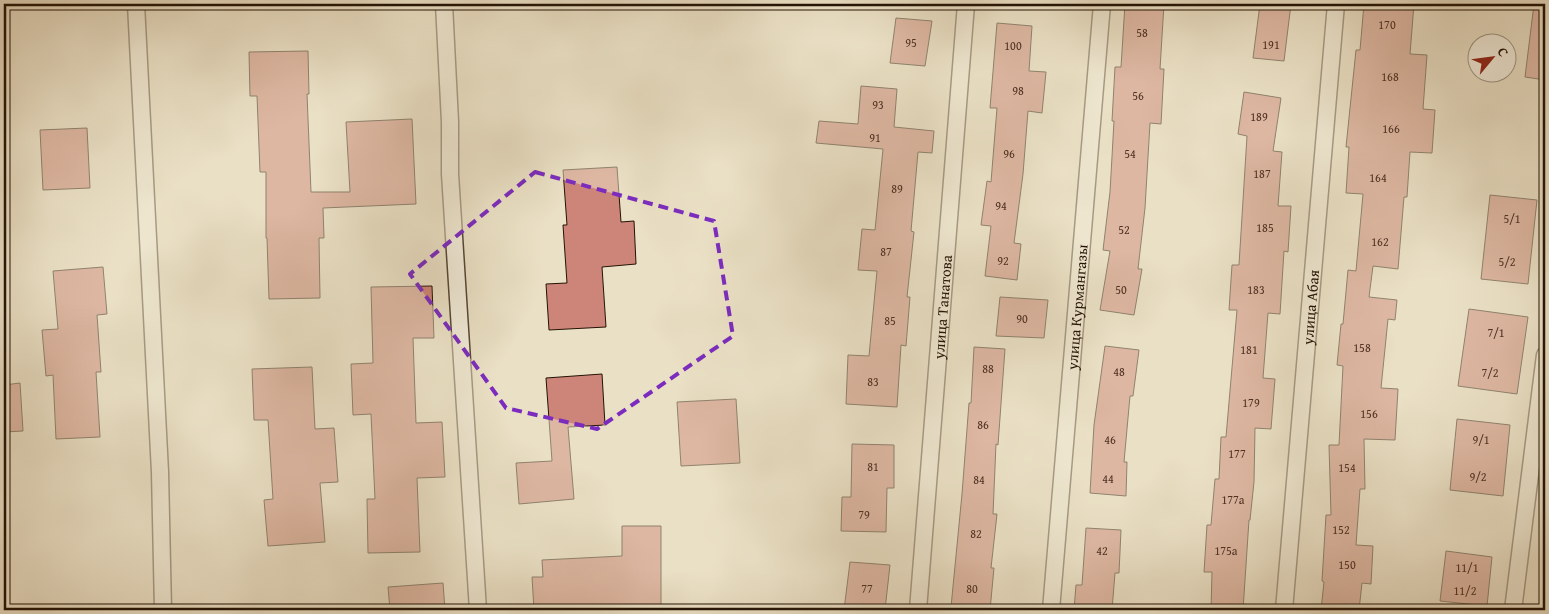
<svg xmlns="http://www.w3.org/2000/svg" width="1549" height="614" font-family="'Gentium Book Plus',serif">
  <rect width="100%" height="100%" fill="#eae0c5"/>
  <filter id="stains"><feTurbulence type="fractalNoise" baseFrequency=".004" numOctaves="4"/><feColorMatrix values="0 0 0 0 .2 0 0 0 0 .09 0 0 0 0 .02 0 0 0 .5 -.17"/></filter>
  <radialGradient id="worn" r=".72"><stop offset=".6" stop-color="#630" stop-opacity="0"/><stop offset="1" stop-color="#630" stop-opacity=".3"/></radialGradient>
  <!-- building -->
  <g fill="#ce8579" stroke="#231305">
    <path d="M1125 4H1164L1160 69H1164L1161 124 1150 123 1145 208 1138 269H1142L1134 315 1100 310 1110 251 1103 250 1110 192 1114 121H1112L1115 67H1121Z"/>
    <path d="M1260 4H1291L1284 61 1253 58Z"/>
    <path d="M1364 4H1414L1410 54 1427 55 1423 109 1435 110 1432 153 1410 152 1407 197H1404L1398 269 1373 266 1369 297 1397 300 1395 320 1388 319 1381 388 1398 389 1395 440 1364 439 1365 489H1360L1356 545 1373 546 1371 584 1362 583 1359 610H1321L1324 582 1322 581 1326 515H1331L1329 445H1339L1343 366 1337 365 1341 324H1343L1348 270 1356 271 1363 194 1346 193 1349 147H1346L1356 50H1360Z"/>
    <path d="M1534 4H1545V80L1525 77Z"/>
    <path d="M896 18 932 21 925 66 890 63Z"/>
    <path d="M997 23 1032 26 1029 71 1046 72 1042 113 1028 111 1023 174 1014 243 1021 244 1017 280 985 276 991 226 981 225 987 181 991 182 997 108H990Z"/>
    <path d="M308 51 309 94H307L311 192H350L346 122 412 119 416 204 323 208 324 238H319L320 298 269 299 267 238H266V172H260L257 96H250L249 52Z"/>
    <path d="M861 86 897 89 894 127 934 131 932 153 918 152 911 231 914 232 907 297H910L906 346 901 345 897 407 846 404 848 355 869 356 877 271 858 270 862 229 875 230 883 149 816 143 819 121 858 124Z"/>
    <path d="M1244 92 1281 98 1273 151 1282 152 1278 206H1291L1288 252 1284 251 1280 314 1268 313 1263 378 1275 379 1271 429 1255 428 1254 482 1250 520H1249L1243 610H1211L1212 572H1204L1207 525H1211L1215 479H1219L1221 437H1226L1237 310H1229L1232 265H1239L1247 136 1238 134Z"/>
    <path d="M87 128 90 188 43 190 40 130Z"/>
    <path d="M617 167 621 222 634 221 636 264 602 267 606 327 549 330 546 284 567 283 563 225H567L563 170Z"/>
    <path d="M1490 195 1537 200 1528 284 1481 279Z"/>
    <path d="M103 267 107 314 97 315 101 372H96L100 437 56 439 53 375 46 376 42 330 58 329 53 271Z"/>
    <path d="M432 286 434 338H413L416 423 442 422 445 477 417 478 420 552 368 553 367 499H375L371 414 353 415 351 364 373 363 371 287Z"/>
    <path d="M1000 297 1048 300 1044 338 996 336Z"/>
    <path d="M1469 309 1528 317 1517 394 1458 386Z"/>
    <path d="M1105 346 1139 350 1133 396H1130L1124 462H1127L1126 496 1090 493 1094 425Z"/>
    <path d="M974 347 1005 349 998 445 996 444 993 514H997L991 568H994L990 610 951 607 962 494 969 403H971Z"/>
    <path d="M312 367 315 429 334 428 338 482 320 483 325 542 268 546 264 500 273 499 268 420H254L252 369Z"/>
    <path d="M602 374 605 425 568 427 574 499 519 504 516 463 552 461 546 378Z"/>
    <path d="M20 383 23 431 4 432V385Z"/>
    <path d="M736 399 740 463 681 466 677 402Z"/>
    <path d="M1457 419 1510 425 1503 496 1450 490Z"/>
    <path d="M852 444 894 445V488H887L886 532 841 531 842 497H851Z"/>
    <path d="M622 526H661V610H622V608L584 610H534L532 577H543L542 560 622 556Z"/>
    <path d="M1086 528 1121 530 1119 573H1115L1112 610H1074L1076 585H1082Z"/>
    <path d="M1446 551 1492 557 1487 606 1440 601Z"/>
    <path d="M850 562 890 565 885 610H844Z"/>
    <path d="M443 583 445 610H390L388 587Z"/>
  </g>
  <g fill="none" stroke-linecap="round" stroke-linejoin="round">
    <!-- street casing -->
    <g stroke="#554635" stroke-width="19">
      <g id="street">
        <path d="M136 4 160 472 163 610"/>
        <path d="M444 4 450 122V174L478 610"/>
        <path id="s1" d="M918 610 966 4"/>
        <path id="s2" d="M1051 610 1102 4"/>
        <path id="s3" d="M1284 610 1336 4"/>
        <path d="M1513 610 1545 355"/>
      </g>
    </g>
    <!-- street -->
    <use href="#street" stroke="#f1ebd9" stroke-width="16"/>
  </g>
  <!-- marked area -->
  <path d="M0 0H1549V614H0ZM535 172 714 221 733 336 597 429 506 408 410 274Z" fill="#eae0c5" fill-opacity=".55" fill-rule="evenodd"/>
  <path fill="none" stroke="#7b2cbf" stroke-width="4" stroke-dasharray="10 6" stroke-linejoin="round" d="M535 172 714 221 733 336 597 429 506 408 410 274Z"/>
  <g text-anchor="middle" dominant-baseline="central" stroke-width="5" stroke-linejoin="round" paint-order="stroke">
    <!-- number labels -->
    <g font-size="12" fill="#4e3022">
      <text x="1387" y="24">170</text>
      <text x="1142" y="32">58</text>
      <text x="911" y="42">95</text>
      <text x="1271" y="44">191</text>
      <text x="1013" y="45">100</text>
      <text x="1390" y="76">168</text>
      <text x="1018" y="90">98</text>
      <text x="1138" y="95">56</text>
      <text x="878" y="104">93</text>
      <text x="1259" y="116">189</text>
      <text x="1391" y="128">166</text>
      <text x="875" y="137">91</text>
      <text x="1009" y="153">96</text>
      <text x="1130" y="153">54</text>
      <text x="1262" y="173">187</text>
      <text x="1378" y="177">164</text>
      <text x="897" y="188">89</text>
      <text x="1001" y="205">94</text>
      <text x="1512" y="218">5/1</text>
      <text x="1265" y="227">185</text>
      <text x="1124" y="229">52</text>
      <text x="1380" y="241">162</text>
      <text x="886" y="251">87</text>
      <text x="1003" y="260">92</text>
      <text x="1507" y="261">5/2</text>
      <text x="1121" y="289">50</text>
      <text x="1256" y="289">183</text>
      <text x="1022" y="318">90</text>
      <text x="890" y="320">85</text>
      <text x="1496" y="332">7/1</text>
      <text x="1362" y="347">158</text>
      <text x="1249" y="349">181</text>
      <text x="988" y="368">88</text>
      <text x="1119" y="371">48</text>
      <text x="1490" y="372">7/2</text>
      <text x="873" y="381">83</text>
      <text x="1251" y="402">179</text>
      <text x="1369" y="413">156</text>
      <text x="983" y="424">86</text>
      <text x="1110" y="439">46</text>
      <text x="1481" y="439">9/1</text>
      <text x="1237" y="453">177</text>
      <text x="873" y="466">81</text>
      <text x="1347" y="467">154</text>
      <text x="1478" y="476">9/2</text>
      <text x="1108" y="478">44</text>
      <text x="979" y="479">84</text>
      <text x="1233" y="499">177а</text>
      <text x="864" y="514">79</text>
      <text x="1341" y="529">152</text>
      <text x="976" y="533">82</text>
      <text x="1102" y="550">42</text>
      <text x="1226" y="550">175а</text>
      <text x="1347" y="564">150</text>
      <text x="1467" y="567">11/1</text>
      <text x="867" y="588">77</text>
      <text x="972" y="588">80</text>
      <text x="1465" y="590">11/2</text>
    </g>
    <!-- street labels -->
    <g font-size="15" fill="#231305" stroke="#f1ebd9">
      <text stroke="none"><textPath href="#s1" startOffset="304">улица Танатова</textPath></text>
      <text stroke="none"><textPath href="#s2" startOffset="304">улица Курмангазы</textPath></text>
      <text stroke="none"><textPath href="#s3" startOffset="304">улица Абая</textPath></text>
    </g>
  </g>
  <!-- margin -->
  <rect width="1549" height="614" fill="none" stroke="#eae0c5" stroke-width="20"/>
  <rect x="5" y="5" width="1539" height="604" fill="none" stroke="#231305" stroke-width="2.5"/>
  <rect x="10" y="10" width="1529" height="594" fill="none" stroke="#231305"/>
  <!-- north arrow -->
  <g transform="translate(1492 58) rotate(61)"><circle r="24" fill="#f1ebd9" stroke="#9f9584"/>
  <path d="M0-4L9 19L0 12L-9 19Z" fill="#8f2418"/>
  <text y="-8" font-size="14" font-weight="bold" text-anchor="middle" fill="#231305">С</text>
  </g>
  <rect width="100%" height="100%" filter="url(#stains)"/>
  <rect width="100%" height="100%" fill="url(#worn)"/>
</svg>
